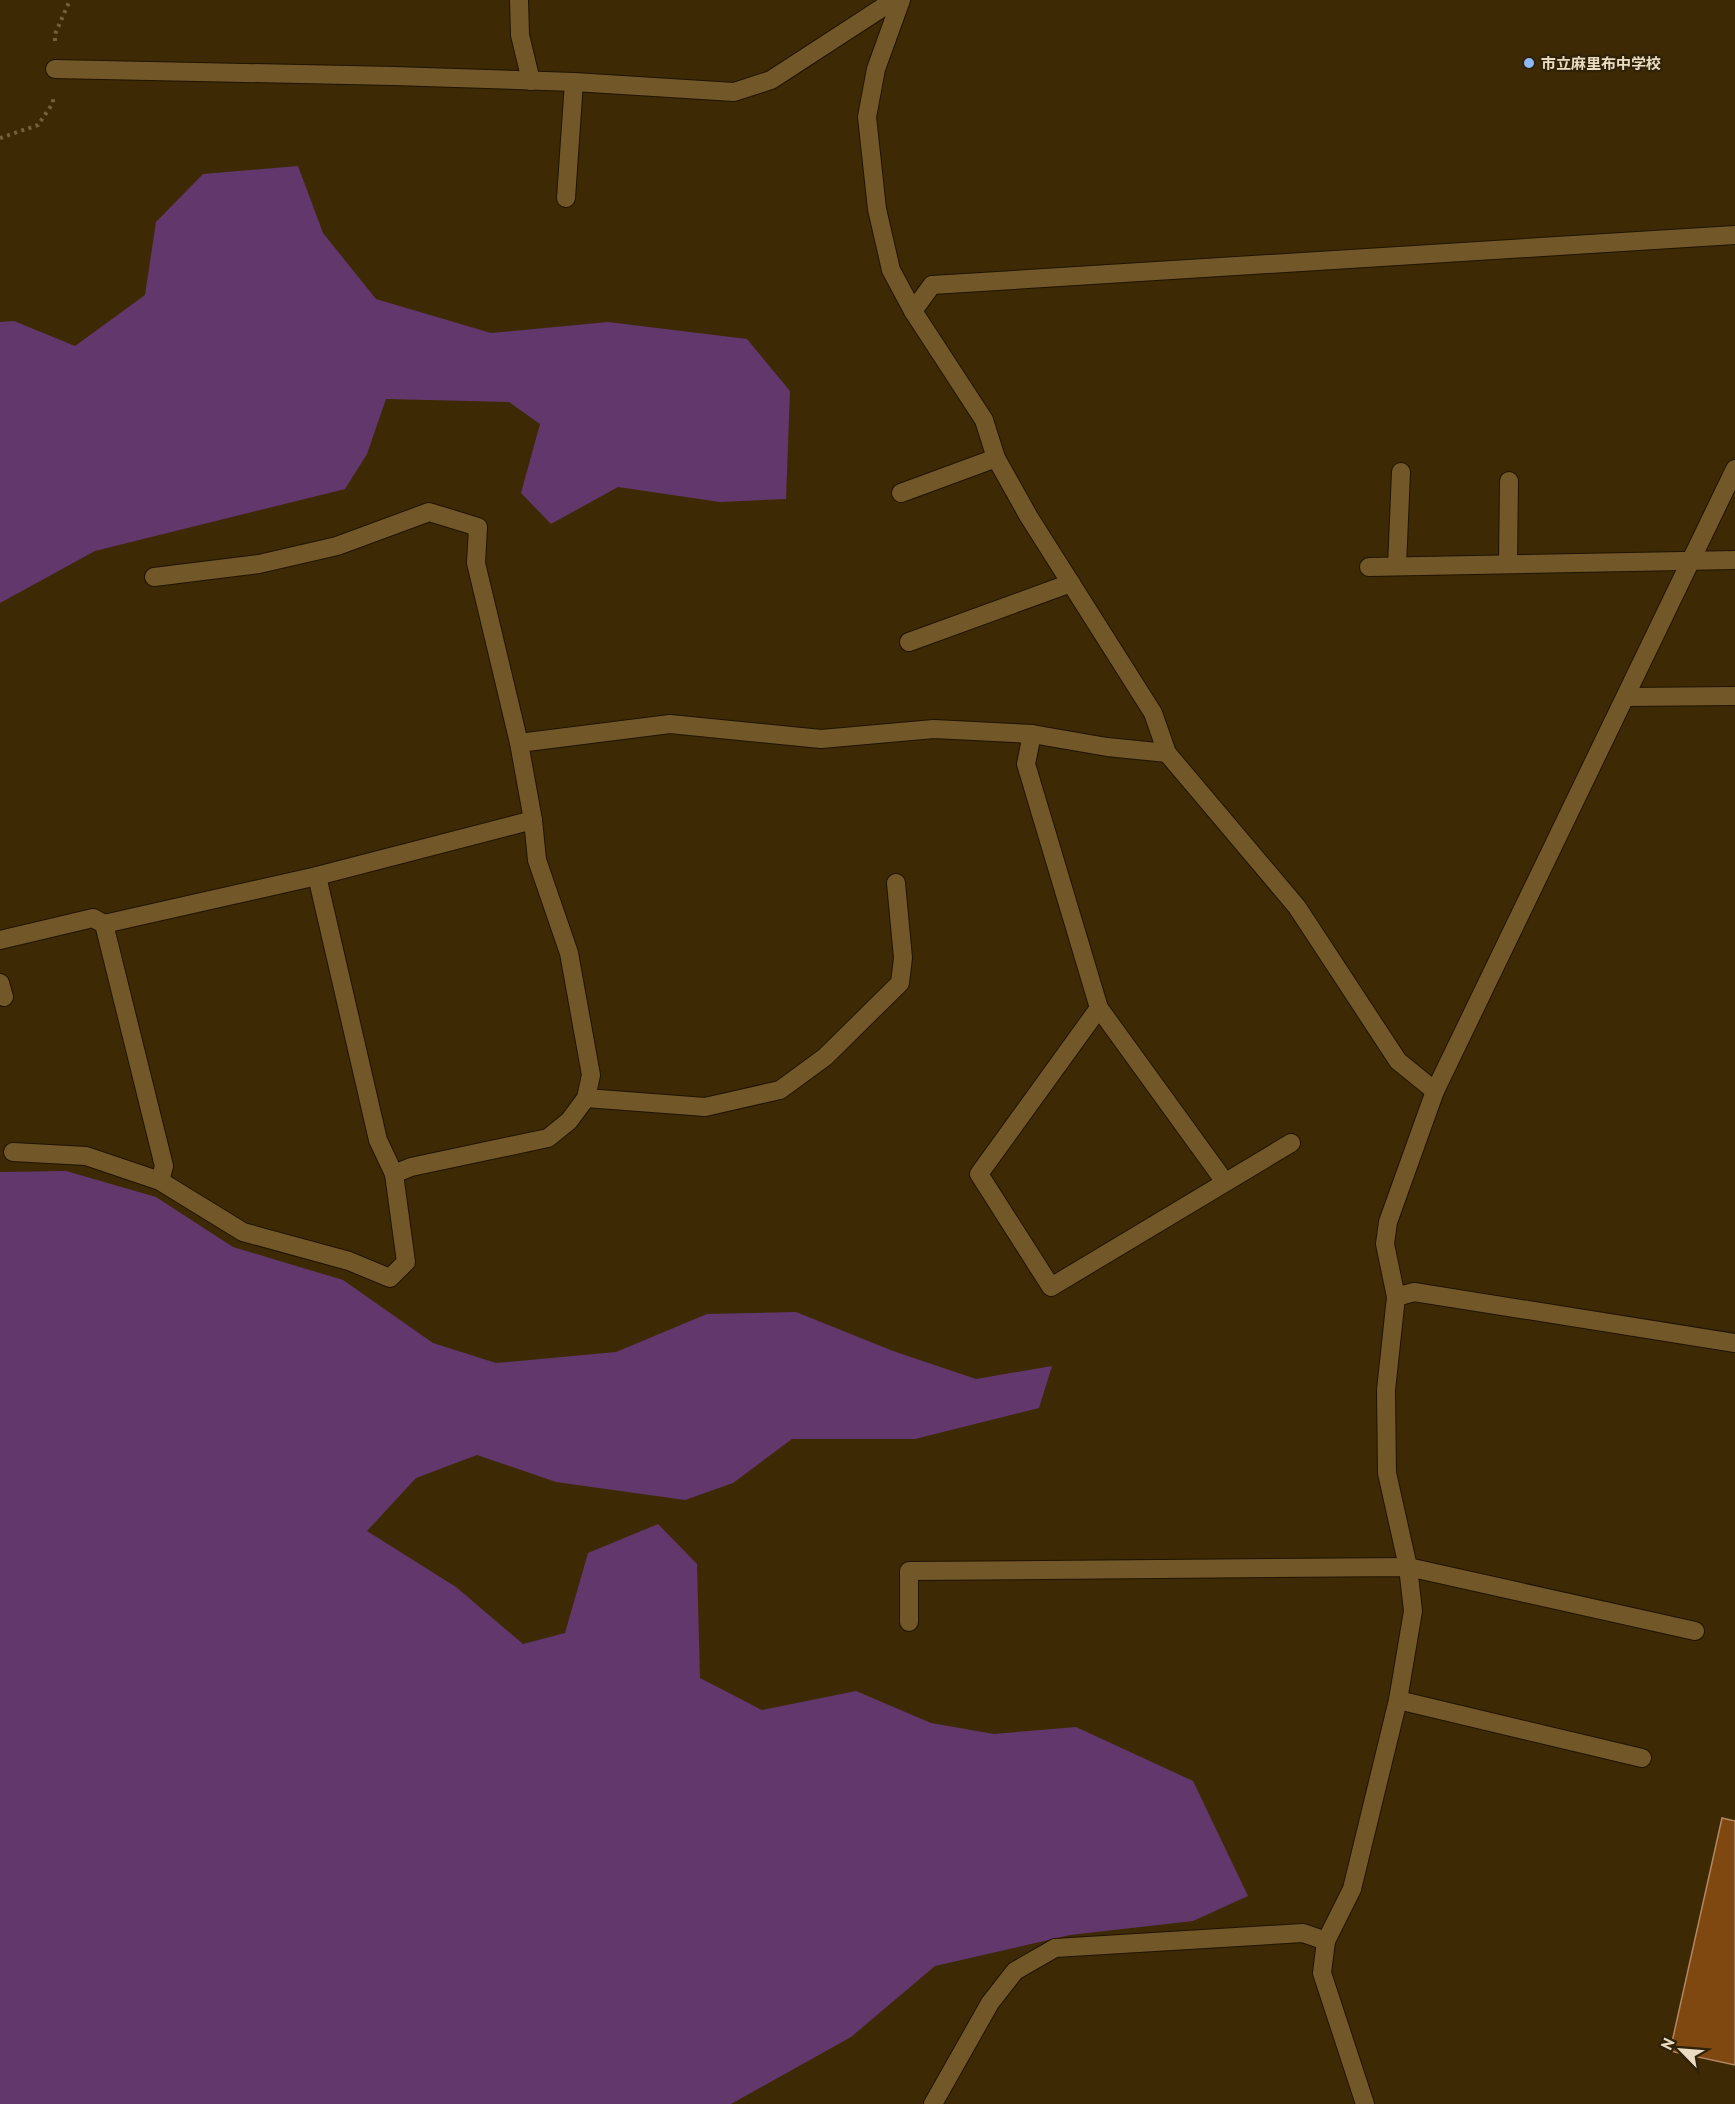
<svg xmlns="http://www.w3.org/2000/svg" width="1735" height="2104" font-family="'PT Sans','Noto Sans JP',sans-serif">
  <rect width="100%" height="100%" fill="#3d2a04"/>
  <!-- green -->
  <g fill="#62376c">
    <path d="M298 166 323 233 376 299 491 333 608 322 747 339 790 391 786 499 720 502 618 487 551 524 521 493 540 424 509 402 386 399 367 454 345 489 95 551 0 603V322L14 321 75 346 145 295 156 222 203 174Z"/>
    <path d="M66 1171 156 1197 233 1247 343 1280 433 1343 496 1363 616 1352 707 1314 796 1312 893 1351 976 1379 1052 1366 1039 1408 915 1439H792L733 1483 685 1500 556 1482 477 1455 416 1478 367 1531 456 1587 523 1644 565 1633 588 1553 658 1524 697 1564 700 1678 762 1710 856 1691 931 1723 994 1734 1076 1727 1193 1781 1248 1896 1193 1921 1070 1935 935 1966 851 2037 731 2104H0V1172Z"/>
  </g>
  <!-- building -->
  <path fill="#7e4810" stroke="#b28662" stroke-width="1.5" d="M1722 1818 1735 1821V2065L1670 2051Z"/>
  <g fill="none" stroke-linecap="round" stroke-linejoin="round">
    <!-- lane casing -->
    <g stroke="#201300" stroke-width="20">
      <g id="lane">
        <path d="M519 0 520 35 531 81"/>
        <path d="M566 198 574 82"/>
      </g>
    </g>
    <!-- street casing -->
    <g stroke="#201300" stroke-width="20">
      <g id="street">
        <path d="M901 0 876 69 867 117 877 209 891 270 913 311 984 420 996 458 1029 517 1153 713 1167 753 1297 907 1398 1061 1435 1091"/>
        <path d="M55 69 394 76 574 82 734 92 771 80 894 0"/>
        <path d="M913 311 932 285 1735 235"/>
        <path d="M901 493 996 458"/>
        <path d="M1508 563 1509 481"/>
        <path d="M1397 566 1401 472"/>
        <path d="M1369 567 1735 560"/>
        <path d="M154 577 259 564 337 546 429 512 478 527 476 563 519 743 533 820 537 860 569 953 591 1075 586 1098 569 1121 548 1138 411 1167 394 1174"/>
        <path d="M909 642 1071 583"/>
        <path d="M1626 697 1735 696"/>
        <path d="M1032 734 1026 764 1099 1008 979 1174 1051 1287 1291 1143"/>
        <path d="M519 743 670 724 821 739 934 729 1032 734 1107 747 1167 753"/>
        <path d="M0 940 93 918 104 924"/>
        <path d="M0 983 4 997"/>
        <path d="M1099 1008 1225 1182"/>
        <path d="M586 1098 705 1107 780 1090 825 1057 900 983 903 958 896 883"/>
        <path d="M13 1152 86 1156 160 1181 243 1232 349 1261 390 1278 406 1262 394 1174 378 1140 317 876"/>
        <path d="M160 1181 164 1166 104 924 317 876 533 820"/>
        <path d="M1396 1297 1414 1292 1735 1343"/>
        <path d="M909 1622V1571L1408 1567 1695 1631"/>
        <path d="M1398 1700 1642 1758"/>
        <path d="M933 2104 990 2003 1015 1971 1055 1948 1303 1933 1326 1941"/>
        <path d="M1365 2104 1322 1973 1326 1941 1352 1889 1398 1700 1413 1611 1408 1567 1387 1473 1386 1390 1396 1297 1385 1244 1388 1222 1435 1091 1735 469"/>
      </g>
    </g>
    <!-- path -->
    <g stroke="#72613f" stroke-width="4" stroke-dasharray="3 4.5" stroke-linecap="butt">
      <path d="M55 41V34L70 0"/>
      <path d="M0 138 38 125 53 103V97"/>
    </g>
    <!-- lane -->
    <use href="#lane" stroke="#725828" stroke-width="18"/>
    <!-- street -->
    <use href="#street" stroke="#725828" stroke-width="18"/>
  </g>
  <!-- markers -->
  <circle fill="#8fb8fd" stroke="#2f2208" stroke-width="2" cx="1529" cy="63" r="6"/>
  <g text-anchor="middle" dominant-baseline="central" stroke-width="4.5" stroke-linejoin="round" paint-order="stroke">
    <!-- poi labels -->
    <g font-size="15" font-weight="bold" fill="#eadcc3" stroke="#2f2208" text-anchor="start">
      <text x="1541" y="63">市立麻里布中学校</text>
    </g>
  </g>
  <!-- north arrow -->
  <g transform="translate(1681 2050) rotate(295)" stroke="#2f2208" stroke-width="4.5" paint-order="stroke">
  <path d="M0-4.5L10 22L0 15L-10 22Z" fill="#eadcc3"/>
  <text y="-9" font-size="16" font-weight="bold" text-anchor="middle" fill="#eadcc3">N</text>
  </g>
</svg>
